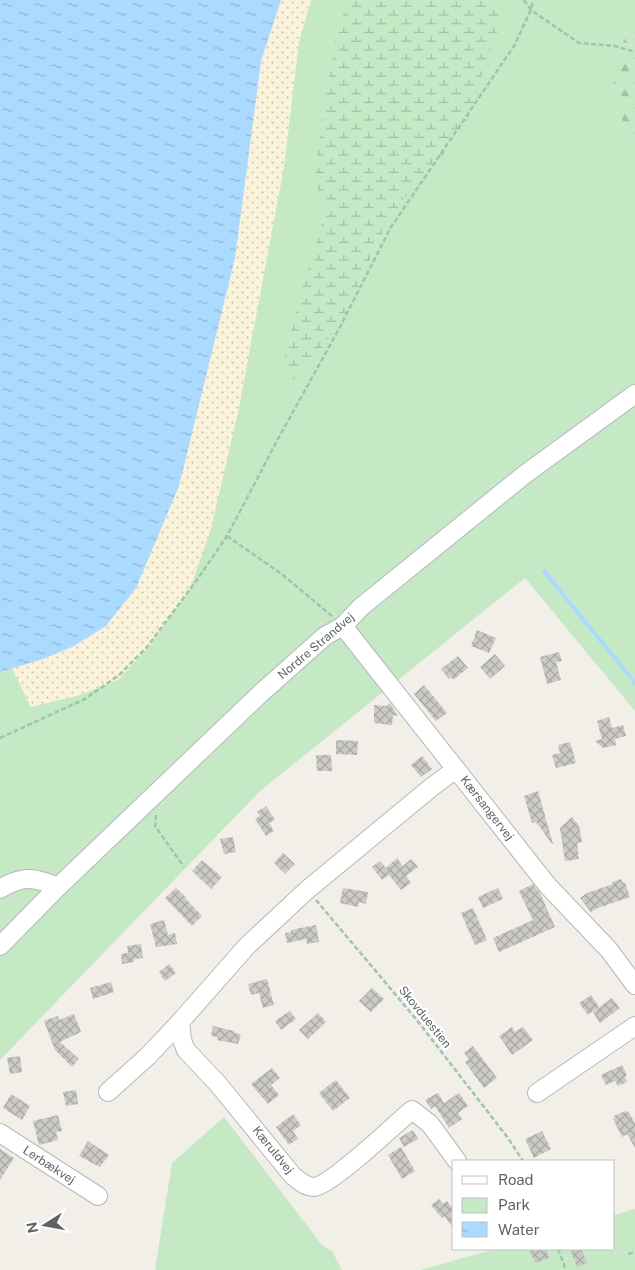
<svg xmlns="http://www.w3.org/2000/svg" width="635" height="1270" font-family="'Public Sans',sans-serif">
  <defs>
    <pattern id="forest-firs" width="22" height="20" patternUnits="userSpaceOnUse" patternTransform="scale(1.25)"><rect width="22" height="20" fill="#c5e8c5"/><path d="M5 1l3.5 6h-7zM16 11l3.5 6h-7z" fill="#a3c0a4"/></pattern>
    <pattern id="wetland-marsh" width="20" height="14" patternUnits="userSpaceOnUse" patternTransform="scale(1.25)"><rect width="20" height="14" fill="#c5e8c5"/><path d="M1 5h8M5 5V1M11 12h8M15 12V8" fill="none" stroke="#a3c0a4"/></pattern>
    <pattern id="sand-dots" width="8" height="8" patternUnits="userSpaceOnUse" patternTransform="scale(1.25)"><rect width="8" height="8" fill="#fbf3d9"/><path d="M2 2h.1M6 6h.1" fill="none" stroke="#cec8b4" stroke-width="1.8" stroke-linecap="round"/></pattern>
    <pattern id="water-ripples" width="26" height="14" patternUnits="userSpaceOnUse" patternTransform="scale(1.25)"><rect width="26" height="14" fill="#aadaff"/><path d="M2 4q2-2 4 0t4 0M15 11q2-2 4 0t4 0" fill="none" stroke="#8eb4d2"/></pattern>
    <pattern id="building-cross-hatch" width="8" height="8" patternUnits="userSpaceOnUse" patternTransform="scale(1.25)"><rect width="8" height="8" fill="#cccac5"/><path d="M0 0l8 8M0 8l8-8" fill="none" stroke="#a9a8a4"/></pattern>
  </defs>
  <rect width="100%" height="100%" fill="#f1efe8"/>
  <!-- green -->
  <g fill="#c5e8c5">
    <path d="M311 0H635V28L622 35 625 44 635 47V54L623 50 618 54 613 95 629 130 635 138V386L521 471 0 936V672L12 668 31 707 118 680 150 645 190 589 238 412 284 166 299 41Z"/>
    <path d="M635 400V711L525 578 260 791 0 1060V955L102 855 334 635H343L356 625 358 617 526 479Z"/>
    <path d="M224 1117 322 1245 332 1251 342 1270H155L172 1163Z"/>
    <path d="M635 1209V1270H420L495 1249H614V1215Z"/>
  </g>
  <!-- forest -->
  <g fill="url(#forest-firs)">
    <path d="M635 28V47L621 41 622 35Z"/>
    <path d="M623 50 635 54V138C609 104 611 95 618 54Z"/>
  </g>
  <!-- wetland -->
  <path fill="url(#wetland-marsh)" d="M351 0H502L498 30 484 67 471 114 426 180 404 198 383 231 345 316 311 363 294 380 283 363 304 280 325 214 315 179 322 116 338 25Z"/>
  <!-- sand -->
  <path fill="url(#sand-dots)" d="M281 0H311L299 41 284 166 238 412 211 529 190 589 150 645 118 680 80 695 31 707 12 668 43 659 72 647 106 626 235 258 261 61Z"/>
  <!-- water -->
  <path fill="url(#water-ripples)" d="M0 0H281L261 61 235 258 179 486 136 588 106 626 72 647 43 659 0 672Z"/>
  <g fill="none" stroke-linecap="round" stroke-linejoin="round">
    <!-- stream -->
    <path stroke="#aadaff" stroke-width="4" d="M544 571 635 683"/>
  </g>
  <!-- building -->
  <g fill="url(#building-cross-hatch)">
    <path d="M477 630 496 638 489 653 471 646Z"/>
    <path d="M559 652 562 661 556 662 561 680 547 684 540 657Z"/>
    <path d="M495 654 505 666 490 679 480 667Z"/>
    <path d="M458 656 468 668 453 680 451 677 449 679 441 669Z"/>
    <path d="M424 685 447 713 436 721 414 694Z"/>
    <path d="M390 703 398 716 393 715 392 725 374 723V705L386 706Z"/>
    <path d="M609 717 612 728 623 725 626 736 615 739 616 745 603 748 595 741 602 739 597 721Z"/>
    <path d="M336 740 358 741 357 755 336 754Z"/>
    <path d="M570 742 576 763 556 768 552 755 560 753 558 745Z"/>
    <path d="M316 755H331L332 771H317Z"/>
    <path d="M422 756 432 769 421 777 411 765Z"/>
    <path d="M538 791 553 844H552L536 822 532 823 524 796Z"/>
    <path d="M266 806 275 820 269 823 274 831 266 836 255 819 260 816 257 812Z"/>
    <path d="M572 817 579 826 582 842 577 843 579 859 565 861 560 828Z"/>
    <path d="M233 837 236 852 224 854 220 839Z"/>
    <path d="M283 853 295 864 285 874 274 863Z"/>
    <path d="M397 858 403 866 411 859 418 867 406 876 411 883 401 890 389 875 382 880 372 867 380 861 386 868Z"/>
    <path d="M202 860 222 877 211 889 192 871Z"/>
    <path d="M621 879 623 883H625L630 897 598 908 591 912 580 898 587 893 613 884 612 882Z"/>
    <path d="M533 884 540 893 555 927 499 952 493 938 533 920 519 891Z"/>
    <path d="M176 888 186 897 185 898 202 916 192 926 165 898Z"/>
    <path d="M343 888 368 892 366 904 359 902 358 907 340 903Z"/>
    <path d="M498 888 503 899 483 908 478 897Z"/>
    <path d="M473 908 487 940 475 945 461 913Z"/>
    <path d="M164 920 168 935 175 933 177 944 156 947 150 924Z"/>
    <path d="M316 925 319 942 307 944 306 939 287 943 285 933 291 932V930Z"/>
    <path d="M141 944 143 958 134 959V962L122 964 121 954 128 953 127 946Z"/>
    <path d="M169 964 176 973 165 981 159 972Z"/>
    <path d="M267 979 274 1005 263 1008 259 993 251 995 248 984Z"/>
    <path d="M111 982 114 992 93 999 90 988Z"/>
    <path d="M372 988 384 999 371 1012 359 1001Z"/>
    <path d="M591 995 599 1007 588 1015 579 1003Z"/>
    <path d="M612 998 620 1008 600 1023 593 1012Z"/>
    <path d="M290 1011 296 1019 281 1030 275 1021Z"/>
    <path d="M318 1013 326 1022 308 1039 299 1030Z"/>
    <path d="M74 1014 81 1032 60 1042 79 1059 72 1067 55 1050 44 1021 58 1016 59 1020Z"/>
    <path d="M213 1026 234 1031V1033L241 1034 238 1044 217 1040 218 1037 211 1036Z"/>
    <path d="M512 1027 515 1032 523 1027 533 1040 512 1055 499 1036Z"/>
    <path d="M473 1046 497 1078 484 1088 465 1062 469 1059 464 1053Z"/>
    <path d="M20 1056 22 1072 10 1074 7 1058Z"/>
    <path d="M622 1065 627 1075 625 1076 627 1082 618 1086 615 1081 606 1085 601 1075Z"/>
    <path d="M272 1068 280 1078 271 1085 279 1095 268 1104 251 1084Z"/>
    <path d="M336 1080 350 1098 333 1111 319 1093Z"/>
    <path d="M76 1090 78 1104 66 1106 63 1092Z"/>
    <path d="M438 1093 444 1103 459 1093 468 1106 458 1113 462 1119 449 1128 435 1106 431 1109 425 1100Z"/>
    <path d="M11 1094 30 1106 22 1120 3 1108Z"/>
    <path d="M625 1111 626 1113 628 1111 635 1123V1148L627 1134 622 1137 613 1119 615 1118 614 1116Z"/>
    <path d="M293 1114 301 1125 293 1131 298 1139 289 1145 276 1127Z"/>
    <path d="M58 1115 62 1131 56 1132 58 1140 39 1145 33 1121Z"/>
    <path d="M413 1130 418 1139 404 1147 399 1138Z"/>
    <path d="M542 1131 551 1149 534 1158 525 1139Z"/>
    <path d="M88 1141 109 1155 100 1167 79 1156Z"/>
    <path d="M401 1147 415 1171 402 1179 388 1155Z"/>
    <path d="M0 1149 14 1158 0 1180Z"/>
    <path d="M439 1199 443 1204 447 1201 454 1210V1229L444 1216 442 1218 431 1205Z"/>
    <path d="M537 1249H546L549 1258 535 1263 530 1251Z"/>
    <path d="M578 1249H581L587 1263 577 1267 571 1251Z"/>
  </g>
  <g fill="none" stroke-linecap="round" stroke-linejoin="round">
    <!-- minor casing -->
    <g stroke="#b5b8bc" stroke-width="20">
      <g id="minor">
        <path d="M343 626 548 886 609 950 635 985"/>
        <path d="M456 769 433 786 307 890 247 946 180 1022 182 1040 186 1050 218 1084 293 1176C300 1181 305 1187 314 1187 332 1185 394 1125 412 1110L430 1124 457 1161"/>
        <path d="M0 889C22 875 35 877 58 887"/>
        <path d="M0 946 58 887 261 693 325 636 343 626 361 607 524 475 635 394"/>
        <path d="M108 1092 148 1056 180 1022"/>
        <path d="M537 1093 635 1026"/>
        <path d="M0 1133 98 1196"/>
      </g>
    </g>
    <!-- path -->
    <g stroke="#9cc7a9" stroke-width="2.5" stroke-dasharray="5 2.5" stroke-linecap="butt">
      <path d="M524 0 531 10 579 43 615 46 635 52"/>
      <path d="M227 536 283 575 333 617"/>
      <path d="M0 738 85 699 119 675 147 647 199 577 227 536 278 439 340 327 391 227 514 46 531 10 533 0"/>
      <path d="M156 815 155 826 184 867"/>
      <path d="M316 900 416 1019 508 1138 523 1161"/>
      <path d="M558 1249 566 1270"/>
      <path d="M628 1254 635 1252"/>
    </g>
    <!-- minor -->
    <use href="#minor" stroke="#fff" stroke-width="18"/>
  </g>
  <g text-anchor="middle" dominant-baseline="central" stroke-width="4.5" stroke-linejoin="round" paint-order="stroke">
    <!-- street labels -->
    <g font-size="12" fill="#5f6368" stroke="#fff">
      <text transform="translate(316 646) rotate(-40)">Nordre Strandvej</text>
      <text transform="translate(487 808) rotate(52)">Kærsangervej</text>
      <text transform="translate(425 1017) rotate(51)">Skovduestien</text>
      <text transform="translate(273 1150) rotate(51)">Kæruldvej</text>
      <text transform="translate(49 1165) rotate(33)">Lerbækvej</text>
    </g>
  </g>
  <!-- legend -->
  <rect x="452" y="1160" width="162" height="90" fill="#ffffff" stroke="#bfc1c3"/>
  <rect x="462" y="1176" width="25" height="8" fill="#ffffff" stroke="#bfc1c3"/>
  <text x="498" y="1185" font-size="15" fill="#5f6368">Road</text>
  <rect x="462" y="1198" width="25" height="15" fill="#c5e8c5" stroke="#bfc1c3"/>
  <text x="498" y="1210" font-size="15" fill="#5f6368">Park</text>
  <rect x="462" y="1222" width="25" height="15" fill="url(#water-ripples)" stroke="#bfc1c3"/>
  <text x="498" y="1235" font-size="15" fill="#5f6368">Water</text>
  <!-- north arrow -->
  <g transform="translate(45 1225) rotate(259)" stroke="#ffffff" stroke-width="4" paint-order="stroke">
  <path d="M0-4L9 19L0 12L-9 19Z" fill="#5f6368"/>
  <text y="-8" font-size="14" font-weight="bold" text-anchor="middle" fill="#5f6368">N</text>
  </g>
</svg>
